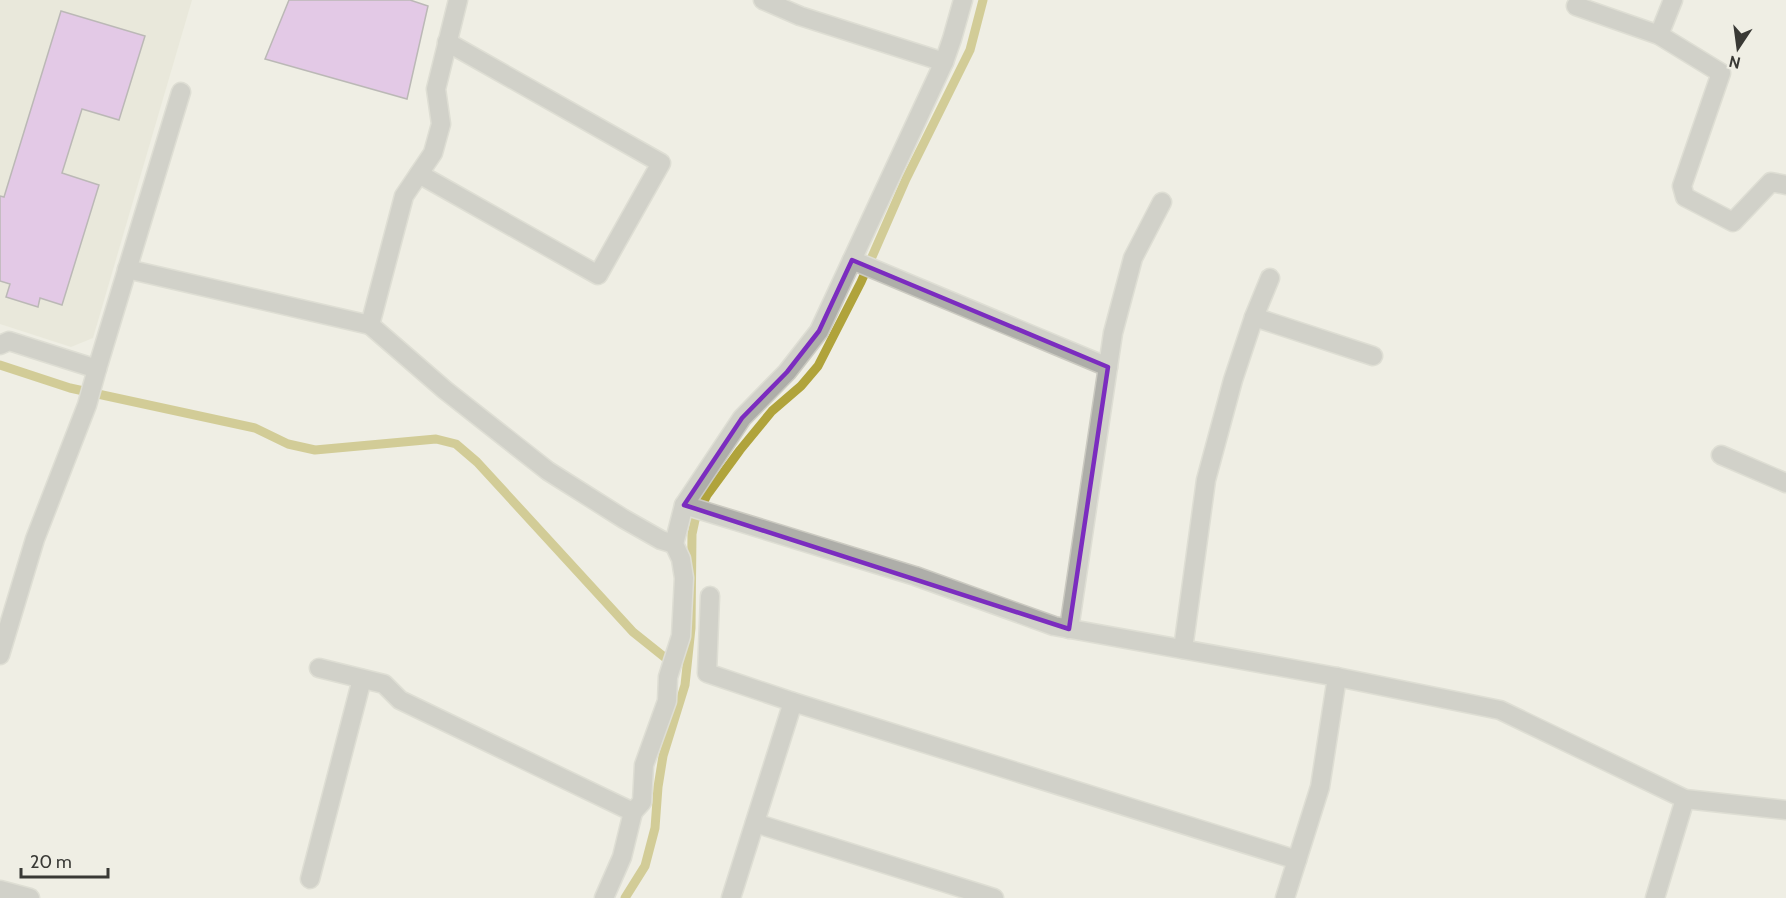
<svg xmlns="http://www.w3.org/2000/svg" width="1786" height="898" font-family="Cabin,sans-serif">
  <rect width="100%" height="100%" fill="#efeee4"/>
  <!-- built -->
  <path fill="#e3e1d0" d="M0 0H192L93 338 71 347 0 324Z"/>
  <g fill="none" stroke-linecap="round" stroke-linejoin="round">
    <!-- stream -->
    <g stroke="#b0a33b" stroke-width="9">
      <path d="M0 365 70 388 255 428 288 444 315 450 436 439 456 444 477 462 633 632 673 664"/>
      <path d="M625 898 645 866 655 828 658 787 663 756 685 685 691 628 692 534 695 520 707 495 740 450 772 411 801 386 818 366 861 282 906 179 970 50 983 0"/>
    </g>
  </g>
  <!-- building -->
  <g fill="#d59be9" stroke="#7d777f" stroke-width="1.5">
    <path d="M289 0H410L428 6 407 99 265 59Z"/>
    <path d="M61 11 145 36 119 120 82 109 62 173 99 185 62 305 40 298 38 307 6 297 10 284 0 281V196L4 197Z"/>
  </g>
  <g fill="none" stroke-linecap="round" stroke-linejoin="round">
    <!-- street casing -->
    <g stroke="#cbcac1" stroke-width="21">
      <g id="street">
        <path d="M763 0 800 16 944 62"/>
        <path d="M963 0 952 39 944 62 819 331 787 372 742 418 684 505 915 576 1054 626 1337 677 1500 710 1685 799 1786 810"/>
        <path d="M1576 6 1659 35 1721 73 1682 186 1685 197 1733 222 1771 182 1786 185"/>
        <path d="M1659 35 1673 0"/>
        <path d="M419 174 598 275 661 163 447 42"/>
        <path d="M852 260 1108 367"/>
        <path d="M127 269 370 325 404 196 433 153 441 124 436 89 458 0"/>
        <path d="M1254 317 1373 356"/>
        <path d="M370 325 445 390 548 471 624 519 661 540 674 544"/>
        <path d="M0 345 9 341 97 369 181 92"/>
        <path d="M1721 455 1786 483"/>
        <path d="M710 596 707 673 793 702 1297 860"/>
        <path d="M1069 629 1113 333 1133 258 1162 202"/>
        <path d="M1183 649 1206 480 1233 380 1254 317 1270 278"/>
        <path d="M0 655 35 539 87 405 97 369"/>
        <path d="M319 668 384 684 400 700 633 812 622 857 604 898"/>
        <path d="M633 812 642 802 644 765 667 701 668 677 681 636 684 578 681 559 674 544 684 505"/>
        <path d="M755 823 994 898"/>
        <path d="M310 879 362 679"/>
        <path d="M0 890 30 898"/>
        <path d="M731 898 793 702"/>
        <path d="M1285 898 1320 787 1337 677"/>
        <path d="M1655 898 1685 799"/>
      </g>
    </g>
    <!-- street -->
    <use href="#street" stroke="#aeaea9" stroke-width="18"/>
  </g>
  <!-- marked area -->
  <path d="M0 0H1786V898H0ZM852 260 1108 367 1069 629 684 505 742 418 787 372 819 331Z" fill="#efeee4" fill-opacity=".55" fill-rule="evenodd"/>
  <path fill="none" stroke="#7b2cbf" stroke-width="4.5" stroke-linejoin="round" d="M852 260 1108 367 1069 629 684 505 742 418 787 372 819 331Z"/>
  <!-- north arrow -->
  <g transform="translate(1738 48) rotate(193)" stroke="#efeee4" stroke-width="4.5" paint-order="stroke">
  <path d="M0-4.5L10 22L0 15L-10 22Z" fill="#393935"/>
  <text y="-9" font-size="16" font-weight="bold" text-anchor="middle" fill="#393935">N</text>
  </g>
  <!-- scale -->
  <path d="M21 868v9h87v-9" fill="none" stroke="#393935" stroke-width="3"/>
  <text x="30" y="868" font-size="18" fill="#393935" stroke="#efeee4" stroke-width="4.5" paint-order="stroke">20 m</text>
</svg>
